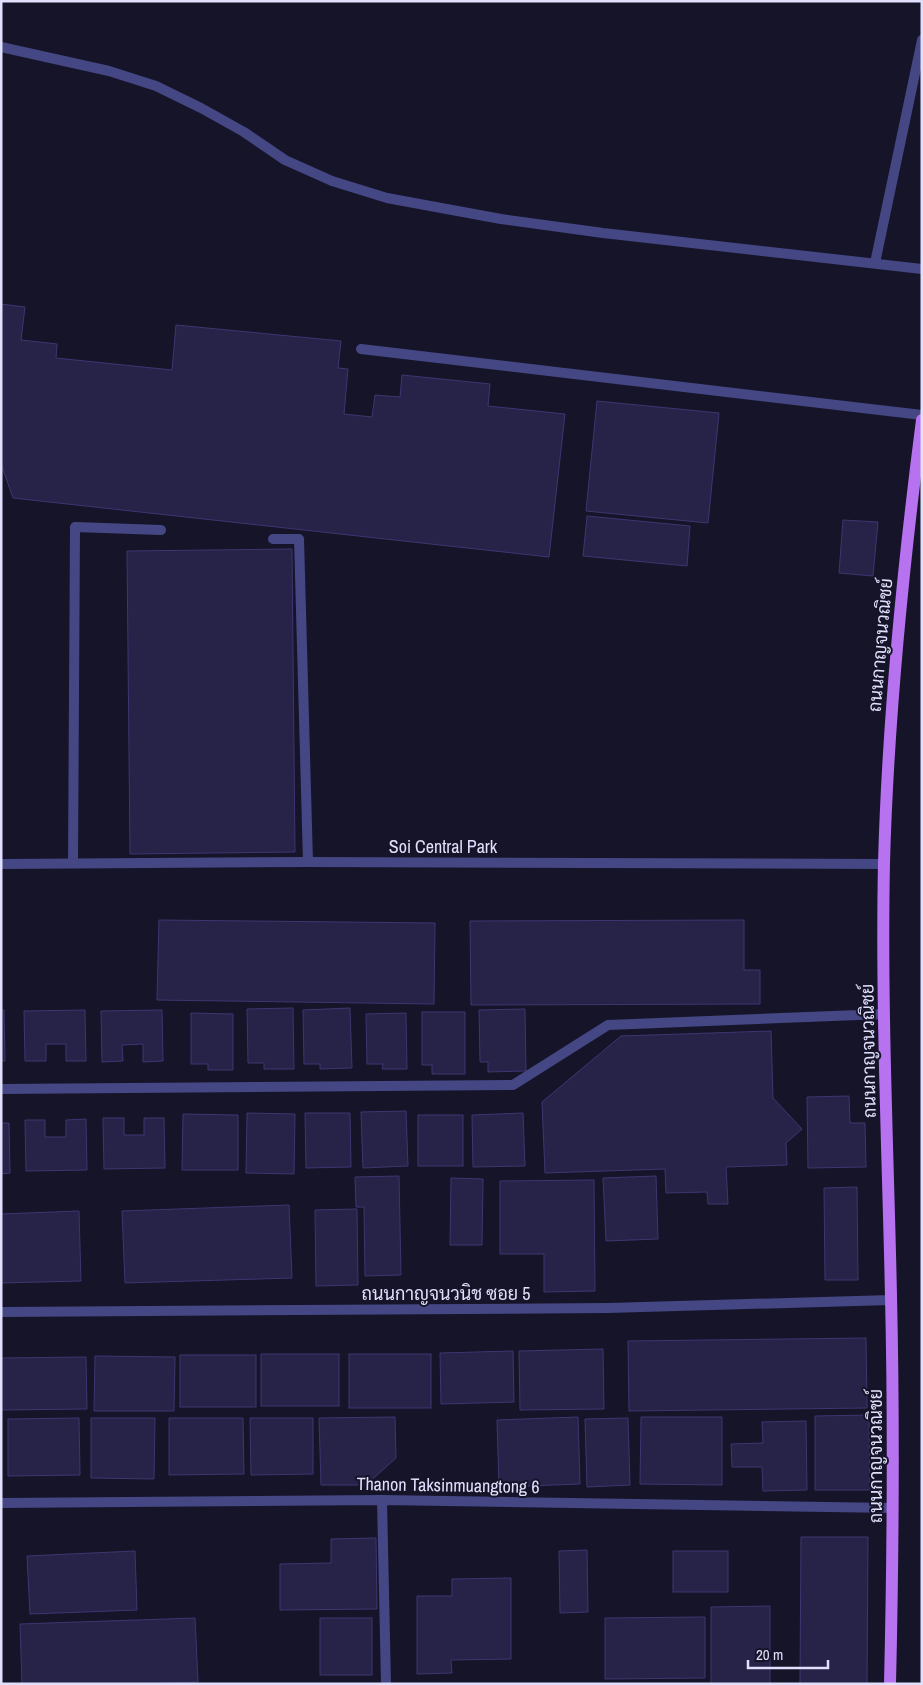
<svg xmlns="http://www.w3.org/2000/svg" width="923" height="1685" font-family="'Archivo Narrow',Sarabun,sans-serif">
  <rect width="100%" height="100%" fill="#161429"/>
  <!-- building -->
  <g fill="#272248" stroke="#3e3671">
    <path d="M1 304 25 307 21 340 57 344 56 358 172 370 176 325 341 341 338 368 348 369 344 414 372 417 375 395 400 397 402 375 490 384 488 406 565 414 549 557 13 498 1 464Z"/>
    <path d="M597 401 719 413 708 523 586 511Z"/>
    <path d="M587 516 690 526 687 566 583 556Z"/>
    <path d="M843 520 878 522 873 576 839 573Z"/>
    <path d="M292 549 295 852 130 854 127 551Z"/>
    <path d="M159 920 435 923 434 1004 157 1000Z"/>
    <path d="M744 920V970H760V1004L471 1005 470 921Z"/>
    <path d="M293 1008 294 1069H264V1063H248L247 1009Z"/>
    <path d="M350 1008 352 1068 320 1069V1064H304L303 1010Z"/>
    <path d="M525 1009 526 1071 488 1072V1062H480L479 1010Z"/>
    <path d="M1 1010H4L5 1061H1Z"/>
    <path d="M85 1010 86 1061H66V1044H46V1061H25L24 1011Z"/>
    <path d="M162 1010 163 1061 143 1062V1044L122 1045 123 1061 102 1062 101 1011Z"/>
    <path d="M422 1012H465V1074H432V1065H422Z"/>
    <path d="M191 1013 233 1014V1070H208V1064H191Z"/>
    <path d="M406 1013 407 1069H382L383 1064H367L366 1014Z"/>
    <path d="M771 1031 773 1098 802 1129 786 1143 787 1165 726 1167 728 1204H708L707 1192 666 1193 665 1169 545 1173 542 1102 621 1036Z"/>
    <path d="M849 1096 850 1123H865L866 1167 808 1168 807 1097Z"/>
    <path d="M406 1111 408 1166 363 1168 361 1112Z"/>
    <path d="M247 1113 295 1114 294 1174 246 1173Z"/>
    <path d="M305 1113H350L351 1167 306 1168Z"/>
    <path d="M523 1113 525 1166 473 1167 472 1115Z"/>
    <path d="M183 1114 238 1115V1170H182Z"/>
    <rect x="418" y="1115" width="45" height="51"/>
    <path d="M103 1118H124V1135H144V1118H164L165 1168 104 1169Z"/>
    <path d="M86 1119 87 1170 26 1171 25 1120H45V1137H66V1120Z"/>
    <path d="M1 1123H9L10 1173 1 1174Z"/>
    <path d="M399 1176 401 1275 365 1276 364 1207H356L355 1177Z"/>
    <path d="M656 1176 658 1239 606 1241 603 1178Z"/>
    <path d="M451 1178 483 1179 482 1245H450Z"/>
    <path d="M594 1180 595 1291 544 1292V1254H500V1181Z"/>
    <path d="M857 1187 858 1280H825L824 1188Z"/>
    <path d="M289 1205 292 1278 125 1283 122 1211Z"/>
    <path d="M357 1209 358 1285 316 1286 315 1210Z"/>
    <path d="M79 1211 81 1281 1 1283V1214Z"/>
    <path d="M866 1338 867 1408 629 1411 628 1341Z"/>
    <path d="M603 1349 604 1409 520 1410 519 1351Z"/>
    <path d="M513 1351 514 1402 441 1404 440 1353Z"/>
    <rect x="261" y="1354" width="78" height="52"/>
    <rect x="349" y="1354" width="82" height="54"/>
    <rect x="180" y="1355" width="76" height="52"/>
    <path d="M95 1356 175 1357 174 1411H94Z"/>
    <path d="M86 1357 87 1409 1 1410V1358Z"/>
    <path d="M869 1415 870 1490H815V1416Z"/>
    <path d="M395 1417 396 1458 366 1485H321L319 1418Z"/>
    <path d="M578 1417 580 1484 499 1487 497 1420Z"/>
    <path d="M641 1417H722V1485L640 1484Z"/>
    <path d="M79 1418 80 1475 8 1476V1419Z"/>
    <path d="M91 1418H155L154 1479 91 1478Z"/>
    <path d="M169 1418H243L244 1474 169 1475Z"/>
    <path d="M250 1418H313V1474L251 1475Z"/>
    <path d="M628 1418 630 1485 587 1487 585 1419Z"/>
    <path d="M806 1421 807 1490 763 1491 762 1467H732L731 1444 763 1443 762 1422Z"/>
    <path d="M801 1537H868L867 1684H800Z"/>
    <path d="M376 1538 377 1609 280 1610V1564L331 1563V1539Z"/>
    <path d="M587 1550 588 1612 560 1613 559 1551Z"/>
    <path d="M135 1551 137 1610 30 1614 27 1556Z"/>
    <rect x="673" y="1551" width="55" height="41"/>
    <path d="M511 1578V1659L451 1660 452 1673 417 1674V1596H452V1579Z"/>
    <path d="M770 1606V1684H711V1607Z"/>
    <path d="M705 1617V1678L605 1679V1618Z"/>
    <path d="M195 1618 198 1682 139 1684H22L20 1624Z"/>
    <rect x="320" y="1618" width="52" height="57"/>
  </g>
  <g fill="none" stroke-linecap="round" stroke-linejoin="round">
    <!-- minor -->
    <g stroke="#444783" stroke-width="10">
      <path d="M1 47 109 71 156 86 201 108 244 132 285 160 332 181 387 198 501 219 603 233 922 269"/>
      <path d="M875 263 922 40"/>
      <path d="M361 349 922 415"/>
      <path d="M273 539H299L308 862"/>
      <path d="M73 863 75 527 161 530"/>
      <path d="M1 864 308 862 884 864"/>
      <path d="M1 1089 513 1085 608 1025 884 1014"/>
      <path d="M1 1312 608 1308 891 1300"/>
      <path d="M382 1500 386 1684"/>
      <path d="M1 1503 382 1500 893 1508"/>
    </g>
    <!-- primary -->
    <path stroke="#b772f0" stroke-width="12" d="M890 1684C893 1554 894 1425 891 1296 888 1152 881 1007 884 863 888 715 903 567 922 420"/>
  </g>
  <g text-anchor="middle" dominant-baseline="central" stroke-width="4" stroke-linejoin="round" paint-order="stroke">
    <!-- street labels -->
    <g font-size="18" fill="#e0dffc" stroke="#161429">
      <text transform="translate(880 645) rotate(-85)">ถนนกาญจนวณิชย์</text>
      <text x="443" y="846">Soi Central Park</text>
      <text transform="translate(868 1051) rotate(-91)">ถนนกาญจนวณิชย์</text>
      <text x="446" y="1293">ถนนกาญจนวนิช ซอย 5</text>
      <text transform="translate(875 1456) rotate(-90)">ถนนกาญจนวณิชย์</text>
      <text transform="translate(448 1485) rotate(1)">Thanon Taksinmuangtong 6</text>
    </g>
  </g>
  <!-- border -->
  <rect width="923" height="1685" fill="none" stroke="#e0dffc" stroke-width="5"/>
  <!-- scale -->
  <path d="M748 1660v8h80v-8" fill="none" stroke="#e0dffc" stroke-width="2.5"/>
  <text x="756" y="1660" font-size="15" fill="#e0dffc" stroke="#161429" stroke-width="4" paint-order="stroke">20 m</text>
</svg>
